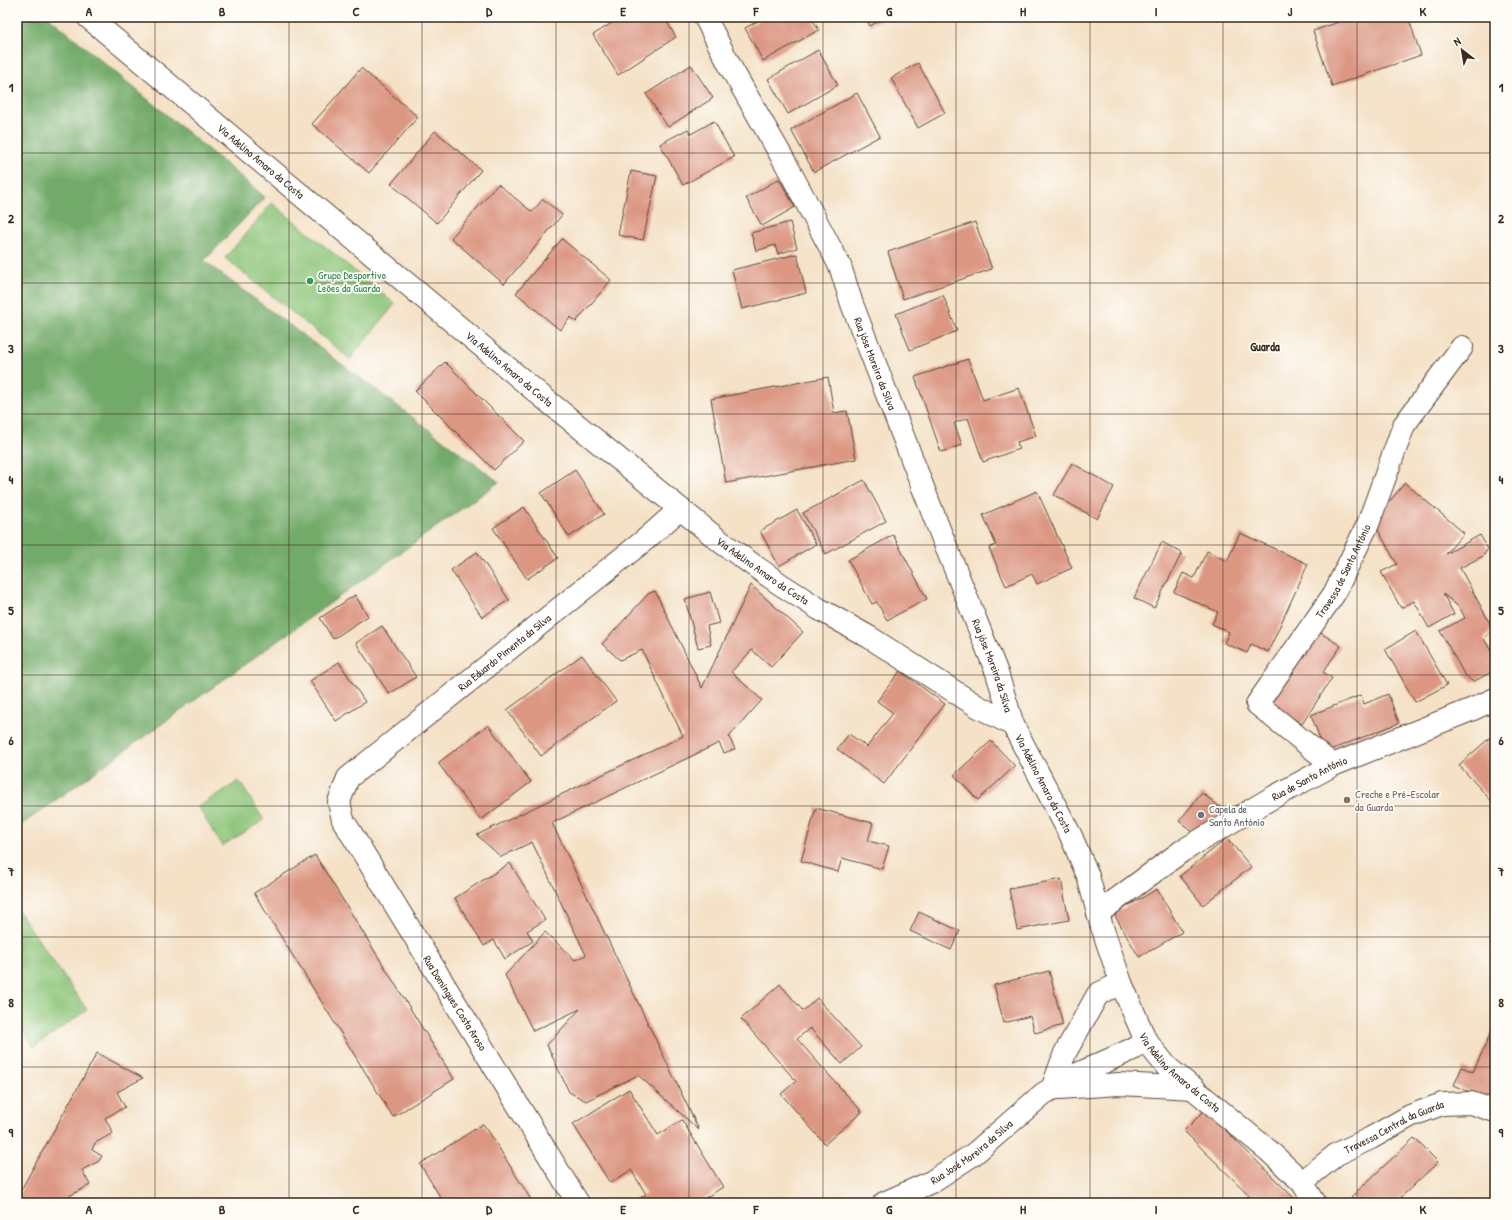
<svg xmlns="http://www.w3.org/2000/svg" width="1512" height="1220" font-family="'Patrick Hand',sans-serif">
  <rect width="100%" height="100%" fill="#fdfcf7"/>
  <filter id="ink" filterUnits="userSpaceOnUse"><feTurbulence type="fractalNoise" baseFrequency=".025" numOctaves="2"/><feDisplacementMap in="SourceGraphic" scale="8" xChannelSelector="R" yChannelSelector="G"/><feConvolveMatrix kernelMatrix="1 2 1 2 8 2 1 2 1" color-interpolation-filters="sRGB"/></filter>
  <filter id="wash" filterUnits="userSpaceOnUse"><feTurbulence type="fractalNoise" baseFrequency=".012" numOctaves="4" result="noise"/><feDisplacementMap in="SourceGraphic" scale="16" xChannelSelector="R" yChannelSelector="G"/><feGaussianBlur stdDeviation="0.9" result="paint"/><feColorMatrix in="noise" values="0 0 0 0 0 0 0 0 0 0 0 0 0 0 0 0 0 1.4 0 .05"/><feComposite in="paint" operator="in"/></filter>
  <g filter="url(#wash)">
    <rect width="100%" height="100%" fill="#f4e1c6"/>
    <!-- green -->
    <g fill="#8dc579" stroke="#64784c">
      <path d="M272 203 395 304 350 359 225 258Z"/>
      <path d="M239 781 264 820 222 846 198 807Z"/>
      <path d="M17 909 87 1010 34 1047 17 1022Z"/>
    </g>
    <!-- forest -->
    <path fill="#72aa69" stroke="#566a44" d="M17 17H49L265 197 204 261 499 482 17 828Z"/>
    <g id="blocks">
      <!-- building -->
      <g fill="#dc9783">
        <path d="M621 17H664L676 37 618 75 593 35Z"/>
        <path d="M765 17H811L819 30 763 61 745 28Z"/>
        <path d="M865 17H886L870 26Z"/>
        <path d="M1353 17H1408L1421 55 1332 86 1313 31Z"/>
        <path d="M818 50 838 85 788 114 768 79Z"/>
        <path d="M918 63 945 113 918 128 891 78Z"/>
        <path d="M691 65 713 98 668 127 646 94Z"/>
        <path d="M361 68 418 117 369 173 312 124Z"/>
        <path d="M857 93 880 136 814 172 791 130Z"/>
        <path d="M714 121 734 157 683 185 660 144 688 129 691 134Z"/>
        <path d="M435 131 481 170 437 223 391 184Z"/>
        <path d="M631 171 657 176 643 240 618 235Z"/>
        <path d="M779 179 795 207 762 226 746 198Z"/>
        <path d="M498 184 532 212 543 199 562 215 504 284 451 238Z"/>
        <path d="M790 222 797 248 778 254 775 245 756 251 751 233Z"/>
        <path d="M975 222 992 269 903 299 888 252Z"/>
        <path d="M562 239 611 280 576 322 571 317 560 330 516 293Z"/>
        <path d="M797 254 806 293 742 309 732 270Z"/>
        <path d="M943 295 957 331 910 350 896 314Z"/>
        <path d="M968 359 983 400 1019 388 1036 436 1017 442 1019 449 983 462 968 418 954 423 962 445 941 452 915 377Z"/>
        <path d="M445 362 524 441 494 470 415 391Z"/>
        <path d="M828 377 834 413 847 411 856 459 726 483 711 399Z"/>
        <path d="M1072 463 1114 487 1097 519 1054 495Z"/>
        <path d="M575 470 604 514 569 537 541 493Z"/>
        <path d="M864 480 886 521 826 554 803 513Z"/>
        <path d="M1405 483 1464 533 1446 554 1480 535 1488 549 1483 556 1460 568 1493 629 1484 639 1495 658V670L1473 682 1464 674 1440 631 1465 618 1460 608 1443 594 1454 614 1429 628 1414 601 1401 608 1381 572 1397 564 1373 521Z"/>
        <path d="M1037 491 1072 568 1037 584 1032 574 1006 586 989 548 996 545 983 515Z"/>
        <path d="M524 507 558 558 527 579 493 528Z"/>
        <path d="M797 510 816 544 779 566 760 531Z"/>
        <path d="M1240 533 1308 564 1268 652 1251 644 1247 653 1224 643 1229 632 1212 624 1218 612 1174 592 1183 573 1194 578 1207 551 1227 561Z"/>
        <path d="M893 535 927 599 887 620 877 602 872 604 848 560Z"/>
        <path d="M1162 542 1182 553 1154 608 1134 598Z"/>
        <path d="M477 552 509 600 482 617 451 570Z"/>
        <path d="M751 585 803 632 771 667 752 650 731 672 762 700 729 737 735 749 724 753 719 743 552 823 699 1130 638 1075 586 1101 569 1092 547 1045 580 1009 533 1031 505 975 545 932 575 960 586 955 532 842 501 857 477 835 683 736 642 650 620 660 602 644 648 594 655 591 702 688Z"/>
        <path d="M710 592 719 623 707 626 711 645 698 648 685 599Z"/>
        <path d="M355 595 368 616 333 639 320 618Z"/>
        <path d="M382 626 416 677 389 694 356 643Z"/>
        <path d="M1416 631 1447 685 1415 702 1385 649Z"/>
        <path d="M1319 632 1341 646 1323 672 1332 678 1302 724 1270 703Z"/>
        <path d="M582 655 616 701 541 756 507 710Z"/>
        <path d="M339 662 365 702 336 721 310 681Z"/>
        <path d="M900 671 945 704 884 784 837 749 849 734 867 747 893 713 877 701Z"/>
        <path d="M1388 694 1399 723 1325 752 1311 715 1361 695 1364 704Z"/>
        <path d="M488 725 531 782 481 820 438 763Z"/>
        <path d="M1495 733V805L1459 765Z"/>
        <path d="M991 741 1015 766 978 800 954 775Z"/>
        <path d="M1202 793 1223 809 1200 838 1179 821Z"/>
        <path d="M816 808 873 823 868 841 889 846 882 869 842 858 838 872 801 861Z"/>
        <path d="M1227 838 1251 867 1203 905 1180 876Z"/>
        <path d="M315 855 454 1079 393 1117 254 893Z"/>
        <path d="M510 863 545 920 527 931 533 941 505 959 494 940 484 946 455 898Z"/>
        <path d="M1061 879 1069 920 1017 930 1009 889Z"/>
        <path d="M1157 889 1182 932 1139 957 1114 914Z"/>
        <path d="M919 912 960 931 951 950 910 931Z"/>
        <path d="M1049 971 1063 1025 1035 1033 1030 1016 1004 1023 994 985Z"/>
        <path d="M780 984 803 1011 817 998 861 1047 842 1064 810 1028 797 1039 862 1112 825 1144 781 1094 796 1081 741 1019Z"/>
        <path d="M1495 1024V1095L1492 1102 1454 1085 1462 1067 1473 1072Z"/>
        <path d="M97 1053 143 1078 117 1092 125 1107 105 1118 113 1133 95 1143 92 1150 102 1156 99 1161 82 1170 90 1185 69 1196 73 1203H17V1197Z"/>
        <path d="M629 1089 658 1135 682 1120 723 1187 697 1203H632L646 1194 631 1170 610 1183 573 1124Z"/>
        <path d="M1205 1110 1299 1203H1242L1249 1195 1184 1131Z"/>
        <path d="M483 1124 489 1132 533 1203H444L420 1164Z"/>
        <path d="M1414 1138 1438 1162 1395 1203H1357L1351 1197Z"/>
      </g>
    </g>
  </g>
  <g filter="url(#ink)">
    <use href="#blocks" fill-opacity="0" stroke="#574537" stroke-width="1"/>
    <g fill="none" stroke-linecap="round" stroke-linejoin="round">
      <!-- street casing -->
      <g stroke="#574537" stroke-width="24">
        <g id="street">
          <path id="s1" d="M705 17 731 68 786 164 840 266 852 304 939 529 997 673 1013 725"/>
          <path id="s2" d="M1333 765 1257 704 1334 594 1368 524 1404 425 1462 347"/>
          <path id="s3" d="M1098 913 1182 851 1270 799 1333 765 1473 709 1495 699"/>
          <path d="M1059 1088 1119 1084 1194 1088"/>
          <path d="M1052 1089 1065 1053 1098 994 1121 983"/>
          <path id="s4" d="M1302 1182 1337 1154 1371 1138 1410 1116 1442 1104 1471 1103 1495 1111"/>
          <path id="s5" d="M578 1203 343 820 339 802 348 778 646 539 680 509"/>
          <path id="s6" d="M884 1203 931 1182 974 1154 1043 1094 1071 1077 1135 1048 1146 1041"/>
        </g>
      </g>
      <!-- secondary casing -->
      <g stroke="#574537" stroke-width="24">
        <g id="secondary">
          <path id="s7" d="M88 17 545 399 721 542 780 584 819 609 869 637 977 706 1013 725 1071 836 1088 876 1101 924 1121 983 1146 1041 1167 1067 1269 1151 1302 1182 1315 1203"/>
        </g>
      </g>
      <!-- street -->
      <use href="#street" stroke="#fff" stroke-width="22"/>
      <!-- secondary -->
      <use href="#secondary" stroke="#fff" stroke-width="22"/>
    </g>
  </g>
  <!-- grid -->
  <path fill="none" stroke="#3b2a1e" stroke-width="1" stroke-opacity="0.55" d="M155 17V1203M289 17V1203M422 17V1203M556 17V1203M689 17V1203M823 17V1203M956 17V1203M1090 17V1203M1223 17V1203M1357 17V1203M17 153H1495M17 283H1495M17 414H1495M17 545H1495M17 675H1495M17 806H1495M17 937H1495M17 1067H1495"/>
  <!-- markers -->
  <circle fill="#2e9e5b" stroke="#fdfcf7" stroke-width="1.5" cx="310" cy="281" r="4"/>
  <circle fill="#8d6e63" stroke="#fdfcf7" stroke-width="1.5" cx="1347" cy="800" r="4"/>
  <circle fill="#6b7280" stroke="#fdfcf7" stroke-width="1.5" cx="1201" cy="815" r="4"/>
  <g text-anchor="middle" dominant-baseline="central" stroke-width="3.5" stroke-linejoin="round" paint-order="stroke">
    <!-- street labels -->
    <g font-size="11" fill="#3b2a1e" stroke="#fdfcf7">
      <text stroke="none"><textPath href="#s7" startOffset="225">Via Adelino Amaro da Costa</textPath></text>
      <text stroke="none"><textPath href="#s1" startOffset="387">Rua jóse Moreira da Silva</textPath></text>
      <text stroke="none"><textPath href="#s7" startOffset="549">Via Adelino Amaro da Costa</textPath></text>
      <text stroke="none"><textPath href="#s7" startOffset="873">Via Adelino Amaro da Costa</textPath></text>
      <text stroke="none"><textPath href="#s2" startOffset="256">Travessa de Santo António</textPath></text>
      <text stroke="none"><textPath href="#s5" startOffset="694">Rua Eduardo Pimenta da Silva</textPath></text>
      <text stroke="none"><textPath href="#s1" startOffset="711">Rua jóse Moreira da Silva</textPath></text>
      <text stroke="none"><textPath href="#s3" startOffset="251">Rua de Santo António</textPath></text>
      <text stroke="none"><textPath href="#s7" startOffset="1233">Via Adelino Amaro da Costa</textPath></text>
      <text transform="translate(455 1003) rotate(58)">Rua Domingues Costa Aroso</text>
      <text stroke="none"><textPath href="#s7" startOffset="1557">Via Adelino Amaro da Costa</textPath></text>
      <text stroke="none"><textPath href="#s4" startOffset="108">Travessa Central da Guarda</textPath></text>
      <text stroke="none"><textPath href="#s6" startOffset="102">Rua José Moreira da Silva</textPath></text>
    </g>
    <!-- leisure labels -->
    <g font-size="11" fill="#27864d" stroke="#fdfcf7" text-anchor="start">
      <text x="318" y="275">Grupo Desportivo<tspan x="318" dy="13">Leões da Guarda</tspan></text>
    </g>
    <!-- education labels -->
    <g font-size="11" fill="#785e54" stroke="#fdfcf7" text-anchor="start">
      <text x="1355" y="794">Creche e Pré-Escolar<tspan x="1355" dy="13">da Guarda</tspan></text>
    </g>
    <!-- worship labels -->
    <g font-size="11" fill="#5b616d" stroke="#fdfcf7" text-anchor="start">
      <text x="1209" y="809">Capela de<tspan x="1209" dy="13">Santo António</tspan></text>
    </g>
    <!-- neighbourhood labels -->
    <g font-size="12" font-weight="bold" fill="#3b2a1e" stroke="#fdfcf7">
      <text x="1265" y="346">Guarda</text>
    </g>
  </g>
  <!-- margin -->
  <rect width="1512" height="1220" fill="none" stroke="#fdfcf7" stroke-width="44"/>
  <!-- north arrow -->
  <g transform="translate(1462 50) rotate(329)" stroke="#fdfcf7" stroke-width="3" paint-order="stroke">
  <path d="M0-3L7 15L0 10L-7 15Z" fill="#3b2a1e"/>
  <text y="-6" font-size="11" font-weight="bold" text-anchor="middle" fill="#3b2a1e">N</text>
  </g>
  <rect x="22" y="22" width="1468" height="1176" fill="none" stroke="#3b2a1e" stroke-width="1.5"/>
  <g font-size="13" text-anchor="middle" font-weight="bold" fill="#3b2a1e">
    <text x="89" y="16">A</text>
    <text x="222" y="16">B</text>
    <text x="356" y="16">C</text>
    <text x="489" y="16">D</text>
    <text x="623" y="16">E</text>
    <text x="756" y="16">F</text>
    <text x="889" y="16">G</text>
    <text x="1023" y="16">H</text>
    <text x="1156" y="16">I</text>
    <text x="1290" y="16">J</text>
    <text x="1423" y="16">K</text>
    <text x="11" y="92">1</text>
    <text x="1501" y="92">1</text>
    <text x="11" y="223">2</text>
    <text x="1501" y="223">2</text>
    <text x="11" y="353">3</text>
    <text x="1501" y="353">3</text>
    <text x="11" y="484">4</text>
    <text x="1501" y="484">4</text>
    <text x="11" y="615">5</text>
    <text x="1501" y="615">5</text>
    <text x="11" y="745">6</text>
    <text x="1501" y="745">6</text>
    <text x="11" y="876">7</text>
    <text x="1501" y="876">7</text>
    <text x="11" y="1007">8</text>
    <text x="1501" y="1007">8</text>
    <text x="11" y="1137">9</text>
    <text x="1501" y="1137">9</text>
    <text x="89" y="1214">A</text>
    <text x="222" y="1214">B</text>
    <text x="356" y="1214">C</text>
    <text x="489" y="1214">D</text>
    <text x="623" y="1214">E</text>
    <text x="756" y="1214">F</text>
    <text x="889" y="1214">G</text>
    <text x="1023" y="1214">H</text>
    <text x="1156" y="1214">I</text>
    <text x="1290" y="1214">J</text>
    <text x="1423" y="1214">K</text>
  </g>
</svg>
